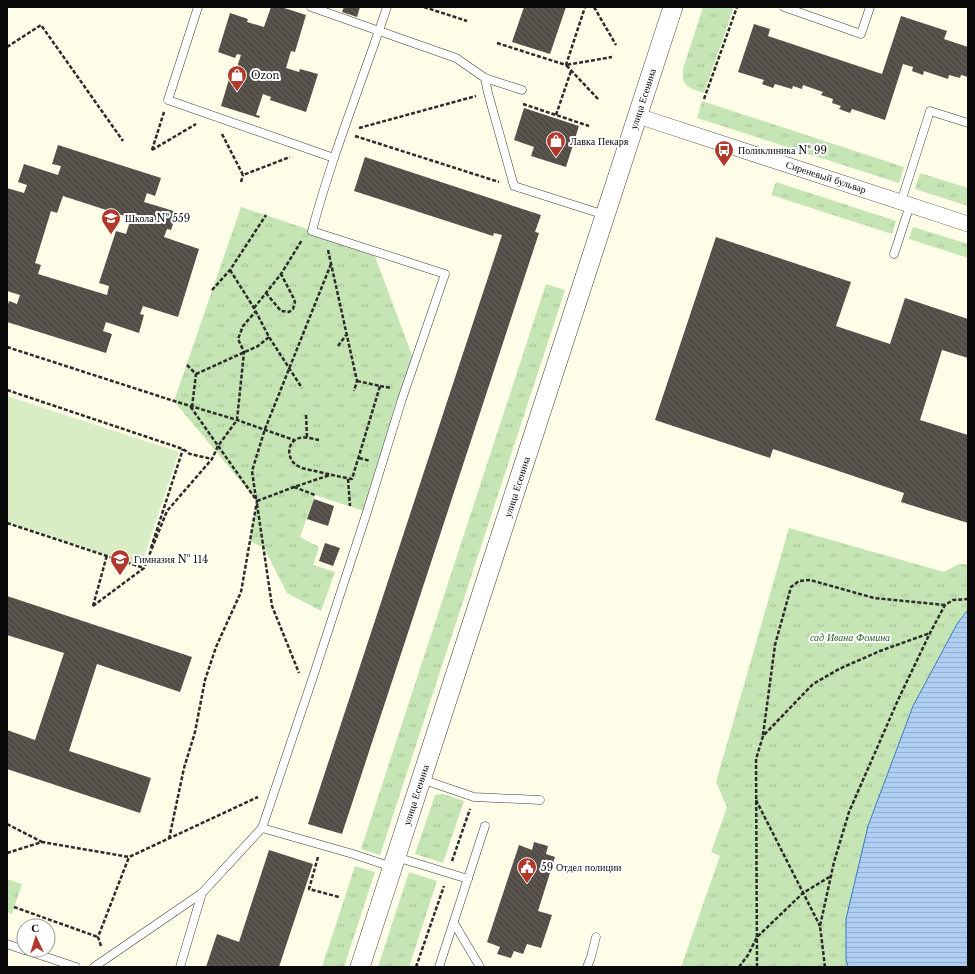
<svg xmlns="http://www.w3.org/2000/svg" width="975" height="974" font-family="'Libre Baskerville',serif">
  <defs>
    <pattern id="grass-tufts" width="24" height="20" patternUnits="userSpaceOnUse"><rect width="24" height="20" fill="#c6e5b4"/><path d="M3 7l-1-3M5 7V3M7 7l1-3M15 17l-1-3M17 17v-4M19 17l1-3" fill="none" stroke="#a9c399"/></pattern>
    <pattern id="water-rules" width="6" height="5" patternUnits="userSpaceOnUse"><rect width="6" height="5" fill="#afcff2"/><path d="M0 2.5h6" fill="none" stroke="#95b0ce"/></pattern>
    <pattern id="building-back-hatch" width="6" height="6" patternUnits="userSpaceOnUse"><rect width="6" height="6" fill="#524d47"/><path d="M-1 5l2 2M0 0l6 6M5-1l2 2" fill="none" stroke="#66625d"/></pattern>
  </defs>
  <rect width="100%" height="100%" fill="#fefde7"/>
  <!-- grass -->
  <g fill="url(#grass-tufts)">
    <path d="M703 7H734L704 93C689 88 681 87 683 69Z"/>
    <path d="M702 101 904 167 899 183 697 118Z"/>
    <path d="M920 173 968 188V206L915 189Z"/>
    <path d="M776 182 896 221 892 234 771 195Z"/>
    <path d="M241 207 373 251 415 363 367 512 315 495 300 537 319 547 313 565 335 572 321 611 287 593 264 548 250 541 257 501 174 401Z"/>
    <path d="M913 227 968 244V258L909 239Z"/>
    <path d="M546 284 565 290 380 855 361 849Z"/>
    <path d="M789 528 944 572 959 564H968V611L965 612 957 624 913 706 846 960 848 967H681L720 856 711 852 727 807 716 782Z"/>
    <path d="M443 794 464 801 443 863 415 854 435 795Z"/>
    <path d="M355 866 375 872 344 967H322Z"/>
    <path d="M409 872 437 881 409 967H378Z"/>
    <path d="M7 879 22 884 12 914 7 912Z"/>
  </g>
  <!-- pitch -->
  <path fill="#d9edc5" d="M7 396 179 452 141 566 7 522Z"/>
  <!-- water -->
  <path fill="url(#water-rules)" stroke="#3a79c5" d="M968 611V967H848L846 960V919L868 826 913 706 957 624 966 612Z"/>
  <!-- building -->
  <g fill="url(#building-back-hatch)" fill-rule="evenodd">
    <path d="M271 7H281L306 15 295 52 291 51 286 68 299 72 300 69 318 74 306 112 270 100 271 97 263 94 256 115 260 116 259 118 221 106 232 69 236 70 241 55 237 54 235 58 218 52 230 13 248 19 247 22 264 27Z"/>
    <path d="M344 7H360L357 17 342 12Z"/>
    <path d="M524 7H566L550 54 512 42Z"/>
    <path d="M901 16 947 31 944 39 968 47V77L961 75 960 78 949 75 948 79 924 71 923 75 912 71 913 67 903 64 885 120 852 109 850 113 839 109 841 106 832 103 833 99 821 95 823 92 803 85 802 89 793 86 792 89 775 84 773 88 762 84 764 80 738 72 754 24 770 29 768 36 882 74Z"/>
    <path d="M524 108 579 126 566 167 531 156 534 147 514 140Z"/>
    <path d="M58 145 161 178 155 196 147 193 144 202 177 212 171 230 167 229 164 237 199 249 178 317 143 306 140 314 144 315 139 333 106 322 103 331 112 334 106 353 7 322V307L9 301 17 304 20 295 7 291V188L24 193 27 185 18 182 24 164 58 175 61 166 52 164ZM63 196 131 218 126 234 116 231 99 283 109 286 107 295 38 274 41 265 35 263 51 211 57 213Z"/>
    <path d="M365 157 541 215 535 232 539 233 342 834 308 824 502 235 494 233 493 236 354 191Z"/>
    <path d="M716 237 851 282 836 326 890 344 905 298 968 319V358L942 350 920 420 968 435V523L901 502 904 493 773 449 770 458 655 420Z"/>
    <path d="M314 499 334 506 328 526 307 519Z"/>
    <path d="M325 543 340 548 333 566 319 561Z"/>
    <path d="M7 596 192 657 180 692 97 664 69 751 151 778 140 813 7 769V730L35 740 64 653 7 635Z"/>
    <path d="M534 842 548 846 546 854 555 857 538 911 552 915 541 948 527 944 523 954 514 951 511 958 497 954 500 947 487 942 519 845 532 850Z"/>
    <path d="M269 850 313 864 279 967H206L217 934 239 942Z"/>
  </g>
  <g fill="none" stroke-linecap="round" stroke-linejoin="round">
    <!-- service casing -->
    <g stroke="#3d3d3d" stroke-width="9">
      <g id="service">
        <path d="M198 7 168 100 334 158"/>
        <path d="M311 7 456 58 485 78 522 90"/>
        <path d="M784 7 861 34 870 7"/>
        <path d="M485 78 488 93 514 186 605 215"/>
        <path d="M901 202 930 111 968 123"/>
        <path d="M894 254 910 205"/>
        <path d="M421 779 474 797 540 800"/>
        <path d="M262 828 353 854 392 867"/>
        <path d="M396 857 468 879"/>
        <path d="M454 923 480 967"/>
        <path d="M7 944 24 950"/>
        <path d="M25 950 76 967"/>
        <path d="M94 967 202 893 262 828 313 677 367 512 402 399 445 274 312 231C332 155 362 82 387 7"/>
        <path d="M180 967 202 893"/>
        <path d="M439 967 485 826"/>
        <path d="M587 967 591 957 596 937"/>
      </g>
    </g>
    <!-- minor casing -->
    <g stroke="#3d3d3d" stroke-width="16">
      <path id="minor" d="M638 116 968 224"/>
    </g>
    <!-- tertiary casing -->
    <g stroke="#3d3d3d" stroke-width="20">
      <path id="tertiary" d="M360 967 673 7"/>
    </g>
    <!-- path -->
    <g stroke="#2c2c2c" stroke-width="2.5" stroke-dasharray="4 2" stroke-linecap="butt">
      <path d="M424 7 467 21"/>
      <path d="M594 7 616 45"/>
      <path d="M497 43 566 65 585 7"/>
      <path d="M7 47 41 25 123 141"/>
      <path d="M598 99 566 65 612 57"/>
      <path d="M704 99 737 7"/>
      <path d="M523 104 589 126"/>
      <path d="M556 115 571 71"/>
      <path d="M359 128 476 96"/>
      <path d="M222 134 243 175 290 157"/>
      <path d="M355 136 499 182"/>
      <path d="M152 150 196 124"/>
      <path d="M152 150 164 112"/>
      <path d="M241 182 243 175"/>
      <path d="M328 250 357 381 354 391"/>
      <path d="M230 270 254 308 269 337 302 388"/>
      <path d="M212 290 230 270 266 215"/>
      <path d="M266 293 281 311 289 312 293 309 295 302 293 297 281 274"/>
      <path d="M254 308 281 274 302 240"/>
      <path d="M338 346 346 335"/>
      <path d="M7 347 174 401 237 420 294 440"/>
      <path d="M187 365 196 374"/>
      <path d="M196 374 258 346 269 337"/>
      <path d="M380 386 392 388"/>
      <path d="M7 390 183 449 190 454 212 459"/>
      <path d="M192 407 196 374"/>
      <path d="M306 415 307 438"/>
      <path d="M319 440C312 439 302 435 295 440 286 446 288 461 298 466 303 469 310 470 315 471 328 474 340 477 352 479L380 386 357 381"/>
      <path d="M359 458 370 461"/>
      <path d="M348 479 350 506"/>
      <path d="M294 487 315 495"/>
      <path d="M256 499 252 471 265 429 331 264"/>
      <path d="M257 501 294 487 330 475"/>
      <path d="M257 504 272 606 299 673"/>
      <path d="M7 523 107 556 144 568"/>
      <path d="M151 548 183 449"/>
      <path d="M93 606 144 568 167 511 212 459 218 446 237 420 244 352 238 339 243 326 256 311"/>
      <path d="M93 606 107 555"/>
      <path d="M763 735 775 645 791 587 799 581 810 580 874 598 945 605"/>
      <path d="M756 800 820 926"/>
      <path d="M7 824 42 842"/>
      <path d="M169 839 184 768 195 732 205 680 216 647 241 592 257 501 190 406"/>
      <path d="M7 853 42 842 129 857 258 797"/>
      <path d="M318 857 309 889 339 897"/>
      <path d="M452 861 470 809"/>
      <path d="M14 907 98 937"/>
      <path d="M101 946 98 937 129 857"/>
      <path d="M416 967 444 886"/>
      <path d="M739 967 748 955 757 937 803 893 831 876"/>
      <path d="M757 967 756 759 763 736 813 684 839 669 880 651 930 633"/>
      <path d="M825 967 820 926 834 862 849 812 898 700 930 633 945 605 953 600 968 599"/>
    </g>
    <!-- service -->
    <use href="#service" stroke="#fff" stroke-width="8"/>
    <!-- minor -->
    <use href="#minor" stroke="#fff" stroke-width="15"/>
    <!-- tertiary -->
    <use href="#tertiary" stroke="#fff" stroke-width="19"/>
  </g>
  <!-- icons -->
  <defs>
    <g id="shop-pin" transform="scale(1)"><path d="M0 17L-7.5 6A9.5 9.5 0 1 1 7.5 6Z" fill="#b1382a" stroke="#fff"/><path d="M-5-2.5h2.3a2.7 3.5 0 0 1 5.4 0H5L5.5 6h-11ZM-1.5-2.5h3a1.5 2.3 0 0 0-3 0Z" fill="#fff"/></g>
    <g id="bus-pin" transform="scale(1)"><path d="M0 17L-7.5 6A9.5 9.5 0 1 1 7.5 6Z" fill="#b1382a" stroke="#fff"/><path d="M-5-6H5V4H4V6H2V4H-2V6H-4V4H-5ZM-3.5-4V0h7V-4ZM-3.5 1.2v1.5H-2V1.2ZM2 1.2v1.5H3.5V1.2Z" fill="#fff"/></g>
    <g id="school-pin" transform="scale(1)"><path d="M0 17L-7.5 6A9.5 9.5 0 1 1 7.5 6Z" fill="#b1382a" stroke="#fff"/><path d="M0-5L7-2L0 1L-7-2ZM-4 1L0 2.5L4 1V4Q0 6-4 4Z" fill="#fff"/></g>
    <g id="civic-pin" transform="scale(1)"><path d="M0 17L-7.5 6A9.5 9.5 0 1 1 7.5 6Z" fill="#b1382a" stroke="#fff"/><path d="M-.6-6.5H3V-4.5H.6V-3L4-1V1h2V6H-6V1h2V-1L-.6-3ZM-1.2 2.5V6h2.4V2.5Z" fill="#fff"/></g>
  </defs>
  <g fill-rule="evenodd">
    <use href="#shop-pin" x="237" y="75"/>
    <use href="#shop-pin" x="556" y="141"/>
    <use href="#bus-pin" x="724" y="150"/>
    <use href="#school-pin" x="111" y="218"/>
    <use href="#school-pin" x="120" y="559"/>
    <use href="#civic-pin" x="527" y="867"/>
  </g>
  <g text-anchor="middle" dominant-baseline="central" stroke-width="4" stroke-linejoin="round" paint-order="stroke">
    <!-- poi labels -->
    <g font-size="10" fill="#0a0a0a" stroke="#fff" text-anchor="start">
      <text x="251" y="75">Ozon</text>
      <text x="570" y="141">Лавка Пекаря</text>
      <text x="738" y="150">Поликлиника № 99</text>
      <text x="125" y="218">Школа № 559</text>
      <text x="134" y="559">Гимназия № 114</text>
      <text x="541" y="867">59 Отдел полиции</text>
    </g>
    <!-- street labels -->
    <g font-size="10" fill="#0a0a0a" stroke="#fff">
      <text transform="translate(643 99) rotate(-72)">улица Есенина</text>
      <text transform="translate(826 177) rotate(18)">Сиреневый бульвар</text>
      <text transform="translate(517 487) rotate(-72)">улица Есенина</text>
      <text transform="translate(416 795) rotate(-72)">улица Есенина</text>
    </g>
    <!-- park labels -->
    <g font-size="10" font-style="italic" fill="#235d1f" stroke="#fff">
      <text x="850" y="637">сад Ивана Фомина</text>
    </g>
  </g>
  <!-- border -->
  <rect width="975" height="974" fill="none" stroke="#0a0a0a" stroke-width="16"/>
  <!-- north arrow -->
  <g transform="translate(36 938) rotate(356)"><circle r="19" fill="#ffffff" stroke="#9d9d9d"/>
  <path d="M0-3L7 15L0 10L-7 15Z" fill="#b1382a"/>
  <text y="-6" font-size="11" font-weight="bold" text-anchor="middle" fill="#0a0a0a">С</text>
  </g>
</svg>
